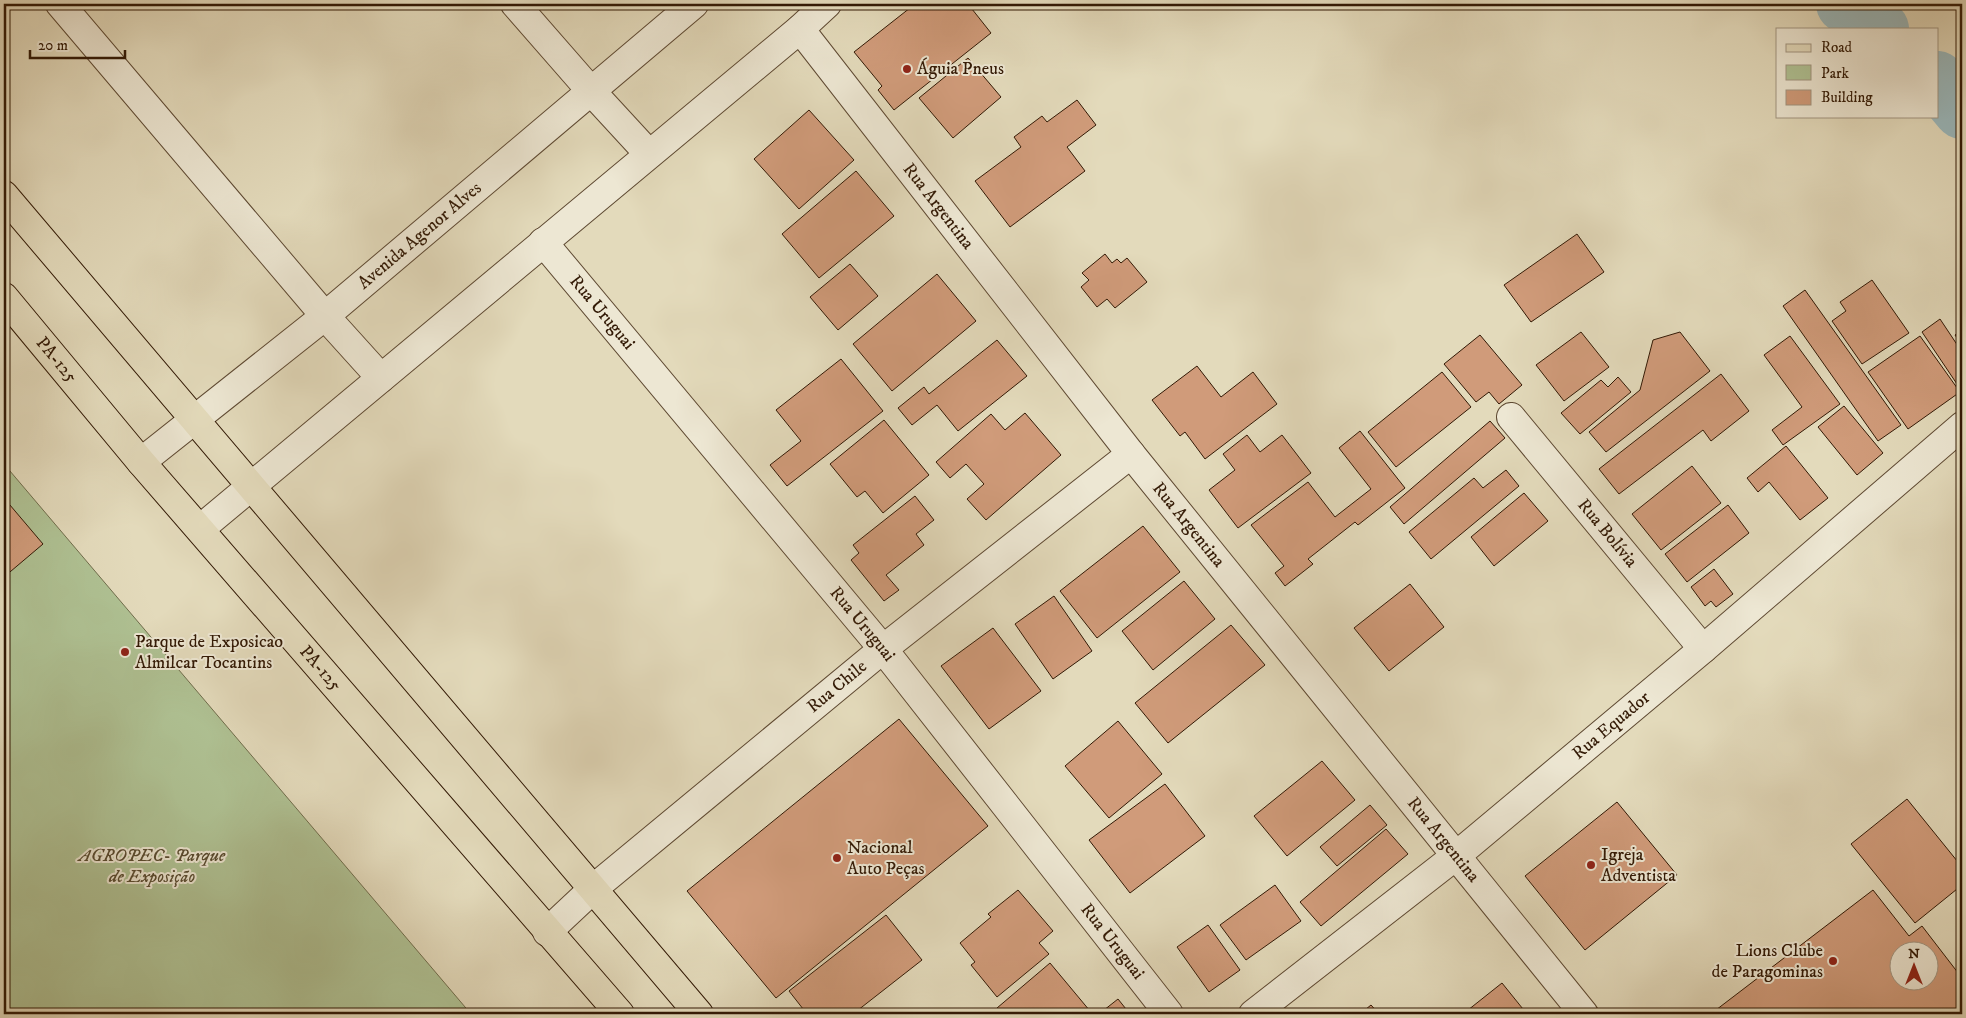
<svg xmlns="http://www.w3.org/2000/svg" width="1966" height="1018" font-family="'IM FELL DW Pica',serif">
  <rect width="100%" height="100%" fill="#e3dabb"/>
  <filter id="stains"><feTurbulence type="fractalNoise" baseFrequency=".004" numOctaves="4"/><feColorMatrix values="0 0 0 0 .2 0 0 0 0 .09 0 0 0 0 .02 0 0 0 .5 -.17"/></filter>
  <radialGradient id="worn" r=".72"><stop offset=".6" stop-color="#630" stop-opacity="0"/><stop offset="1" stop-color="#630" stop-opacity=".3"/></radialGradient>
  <!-- green -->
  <path fill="#afc193" stroke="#706d4c" d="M4 464 471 1014H4Z"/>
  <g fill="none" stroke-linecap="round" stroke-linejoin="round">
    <!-- river -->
    <g stroke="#9ab8bc" stroke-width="58">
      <path d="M1845 4 1880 29"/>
      <path d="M1937 80 1962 110"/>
    </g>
  </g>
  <!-- building -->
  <g fill="#d09b7a" stroke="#321905" fill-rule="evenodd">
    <path d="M915 4H968L991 33 894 110 878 90 882 86 854 52Z"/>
    <path d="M968 58 1001 97 953 138 919 98Z"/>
    <path d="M1077 100 1096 125 1067 147 1085 171 1010 227 975 181 1021 147 1014 137 1042 116 1047 122Z"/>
    <path d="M809 110 854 160 799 209 754 159Z"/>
    <path d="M856 171 894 216 819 278 782 234Z"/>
    <path d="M1577 234 1604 272 1531 322 1504 285Z"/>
    <path d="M1105 254 1112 263 1117 259 1121 263 1127 258 1147 282 1115 308 1107 299 1097 307 1081 287 1089 280 1082 273Z"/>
    <path d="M850 264 878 296 838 330 810 297Z"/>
    <path d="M937 274 976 321 892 391 853 344Z"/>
    <path d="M1872 280 1909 333 1862 364 1832 321 1846 311 1840 302Z"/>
    <path d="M1805 290 1901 425 1878 441 1783 306Z"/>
    <path d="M1940 319 1962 352 1961 390 1922 332Z"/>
    <path d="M1962 330V345L1955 335Z"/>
    <path d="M1581 332 1609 367 1564 401 1536 365Z"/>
    <path d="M1680 332 1710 371 1606 452 1589 432 1640 390 1653 340Z"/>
    <path d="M1480 335 1522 385 1499 404 1489 392 1476 402 1444 364Z"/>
    <path d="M1790 336 1840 404 1783 445 1772 430 1802 407 1764 355Z"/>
    <path d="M1920 336 1960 392 1908 429 1868 372Z"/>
    <path d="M997 340 1027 376 958 431 937 405 912 425 898 408 924 387 929 394Z"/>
    <path d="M841 359 883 411 787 486 770 465 801 441 776 410Z"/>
    <path d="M1197 366 1221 397 1253 372 1277 404 1205 459 1185 432 1180 436 1152 400Z"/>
    <path d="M1442 372 1471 407 1396 467 1368 432Z"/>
    <path d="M1721 374 1749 411 1711 441 1703 430 1619 494 1599 469Z"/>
    <path d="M1618 377 1631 392 1580 434 1561 413 1601 380 1608 387Z"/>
    <path d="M1844 406 1883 453 1857 475 1818 427Z"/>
    <path d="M1025 413 1061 455 986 520 967 499 984 484 966 464 950 478 936 462 991 414 1005 430Z"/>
    <path d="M884 420 929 475 883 513 865 491 857 497 830 464Z"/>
    <path d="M1490 421 1505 438 1404 524 1390 507Z"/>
    <path d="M1360 431 1405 488 1358 525 1355 522 1308 559 1313 564 1285 586 1275 573 1284 566 1251 525 1308 482 1335 517 1371 489 1339 448Z"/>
    <path d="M1247 435 1260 452 1282 435 1311 473 1238 528 1209 490 1235 470 1223 454Z"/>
    <path d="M1786 446 1828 498 1800 520 1769 482 1758 492 1747 478Z"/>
    <path d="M1692 466 1721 503 1661 550 1632 514Z"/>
    <path d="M1506 470 1519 486 1431 559 1409 532 1474 478 1483 488Z"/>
    <path d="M1524 493 1548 521 1494 566 1471 537Z"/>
    <path d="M915 496 934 520 916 534 924 545 886 575 899 590 884 601 851 560 859 553 853 545Z"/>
    <path d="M4 498 43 544 4 577Z"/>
    <path d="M1728 505 1749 533 1687 582 1665 554Z"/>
    <path d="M1143 526 1180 572 1097 638 1060 591Z"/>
    <path d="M1714 569 1733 594 1716 607 1711 601 1705 606 1691 587Z"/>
    <path d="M1184 581 1215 619 1153 670 1122 631Z"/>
    <path d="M1410 584 1444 627 1389 671 1354 628Z"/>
    <path d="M1054 596 1092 651 1053 679 1015 624Z"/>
    <path d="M1231 625 1265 665 1168 743 1135 703Z"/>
    <path d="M993 628 1041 691 989 729 941 666Z"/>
    <path d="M899 719 988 826 776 998 687 891Z"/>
    <path d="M1118 721 1162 774 1109 818 1065 766Z"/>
    <path d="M1322 761 1355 800 1287 856 1254 816Z"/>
    <path d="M1165 784 1205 836 1130 893 1089 840Z"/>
    <path d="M1907 799 1962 867V885L1915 923 1851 844Z"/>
    <path d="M1617 802 1677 875 1585 950 1525 876Z"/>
    <path d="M1370 805 1387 825 1337 866 1320 847Z"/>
    <path d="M1386 829 1408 854 1321 926 1300 902Z"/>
    <path d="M1275 885 1301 921 1246 960 1220 925Z"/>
    <path d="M1018 890 1053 931 1039 943 1049 954 997 997 971 965 975 962 960 943 991 917 988 914Z"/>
    <path d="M1873 890 1909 936 1922 926 1962 978V1014L1712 1013ZM1898 950H1928V980H1898Z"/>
    <path d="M886 915 922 960 853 1014H807L789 991Z"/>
    <path d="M1208 925 1240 970 1209 992 1177 947Z"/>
    <path d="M1050 963 1090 1011 1086 1014H1003L997 1008Z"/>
    <path d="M1502 983 1527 1014H1463Z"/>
    <path d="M1118 999 1130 1014H1099Z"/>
    <path d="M1371 1005 1379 1014H1360Z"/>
  </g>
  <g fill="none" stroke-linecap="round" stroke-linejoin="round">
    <!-- minor casing -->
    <g stroke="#5e4932" stroke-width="30">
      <g id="minor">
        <path d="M60 4 325 316 381 378"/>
        <path d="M515 4 591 91 649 154"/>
        <path id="s1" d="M800 29 1131 454 1584 1014"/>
        <path id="s2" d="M543 242 883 649 1169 1014"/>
        <path id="s3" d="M1511 417 1703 649"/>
        <path id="s4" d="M141 462 325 316 694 4"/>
        <path d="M200 529 800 29 827 4"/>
        <path id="s5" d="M547 932 594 888 883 649 1131 454"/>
        <path id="s6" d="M1253 1014 1457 855 1703 649 1962 426"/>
      </g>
    </g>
    <!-- major casing -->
    <g stroke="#321905" stroke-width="30">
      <g id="major">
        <path d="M4 195 699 1014"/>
        <path id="s7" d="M4 297 141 462 620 1014"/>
      </g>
    </g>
    <!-- minor -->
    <use href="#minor" stroke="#ede7d3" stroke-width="28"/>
    <!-- major -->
    <use href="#major" stroke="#e3dabb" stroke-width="28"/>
  </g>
  <!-- markers -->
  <g fill="#8f2418" stroke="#ede7d3" stroke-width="2">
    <circle cx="907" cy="69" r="5"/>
    <circle cx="125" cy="652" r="5"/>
    <circle cx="837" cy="858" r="5"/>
    <circle cx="1591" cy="865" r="5"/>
    <circle cx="1833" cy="961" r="5"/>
  </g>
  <g text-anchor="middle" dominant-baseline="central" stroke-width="4" stroke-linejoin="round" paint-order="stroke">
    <!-- poi labels -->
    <g font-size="18" fill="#321905" stroke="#ede7d3" text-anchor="start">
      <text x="917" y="69">Águia Pneus</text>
      <text x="135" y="642">Parque de Exposicao<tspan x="135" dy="21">Almilcar Tocantins</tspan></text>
      <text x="847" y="848">Nacional<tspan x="847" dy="21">Auto Peças</tspan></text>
      <text x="1601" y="855">Igreja<tspan x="1601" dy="21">Adventista</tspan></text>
      <text x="1823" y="951" text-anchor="end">Lions Clube<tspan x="1823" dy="21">de Paragominas</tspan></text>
    </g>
    <!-- street labels -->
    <g font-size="18" fill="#321905" stroke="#ede7d3">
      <text stroke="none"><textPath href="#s1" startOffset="225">Rua Argentina</textPath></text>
      <text stroke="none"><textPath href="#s4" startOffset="359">Avenida Agenor Alves</textPath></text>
      <text stroke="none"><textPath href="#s2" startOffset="92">Rua Uruguai</textPath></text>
      <text stroke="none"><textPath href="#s7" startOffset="82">PA-125</textPath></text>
      <text stroke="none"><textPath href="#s1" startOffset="630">Rua Argentina</textPath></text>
      <text stroke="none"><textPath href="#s3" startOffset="151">Rua Bolívia</textPath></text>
      <text stroke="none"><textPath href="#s2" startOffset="498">Rua Uruguai</textPath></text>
      <text stroke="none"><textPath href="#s7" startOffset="488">PA-125</textPath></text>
      <text stroke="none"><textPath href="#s5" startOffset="380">Rua Chile</textPath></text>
      <text stroke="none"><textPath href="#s6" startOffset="460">Rua Equador</textPath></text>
      <text stroke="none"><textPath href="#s1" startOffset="1035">Rua Argentina</textPath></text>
      <text stroke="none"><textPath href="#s2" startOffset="902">Rua Uruguai</textPath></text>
    </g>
    <!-- park labels -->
    <g font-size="18" font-style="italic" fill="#584b30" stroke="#ede7d3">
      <text x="152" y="856">AGROPEC- Parque<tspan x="152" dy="21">de Exposição</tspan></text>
    </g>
  </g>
  <!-- margin -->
  <rect width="1966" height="1018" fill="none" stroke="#e3dabb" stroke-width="20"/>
  <rect x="5" y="5" width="1956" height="1008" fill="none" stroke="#321905" stroke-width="2.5"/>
  <rect x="10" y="10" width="1946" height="998" fill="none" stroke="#321905"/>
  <!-- legend -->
  <rect x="1776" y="28" width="162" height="90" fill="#ede7d3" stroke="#a29581"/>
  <rect x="1786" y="44" width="25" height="8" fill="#e3dabb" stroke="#a29581"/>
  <text x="1821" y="52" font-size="15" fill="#321905">Road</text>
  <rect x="1786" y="65" width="25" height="15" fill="#afc193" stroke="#a29581"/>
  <text x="1821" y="78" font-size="15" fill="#321905">Park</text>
  <rect x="1786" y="90" width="25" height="15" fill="#d09b7a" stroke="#a29581"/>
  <text x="1821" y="102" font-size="15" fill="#321905">Building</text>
  <!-- north arrow -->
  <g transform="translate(1914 966)"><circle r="24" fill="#ede7d3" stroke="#a29581"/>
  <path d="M0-4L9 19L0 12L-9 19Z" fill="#8f2418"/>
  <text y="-8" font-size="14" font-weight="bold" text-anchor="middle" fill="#321905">N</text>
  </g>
  <!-- scale -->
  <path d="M30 50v8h95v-8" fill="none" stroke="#321905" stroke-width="2.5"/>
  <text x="38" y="50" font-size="15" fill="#321905" stroke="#ede7d3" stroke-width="4" paint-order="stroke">20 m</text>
  <rect width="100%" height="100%" filter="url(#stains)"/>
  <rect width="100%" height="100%" fill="url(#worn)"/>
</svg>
